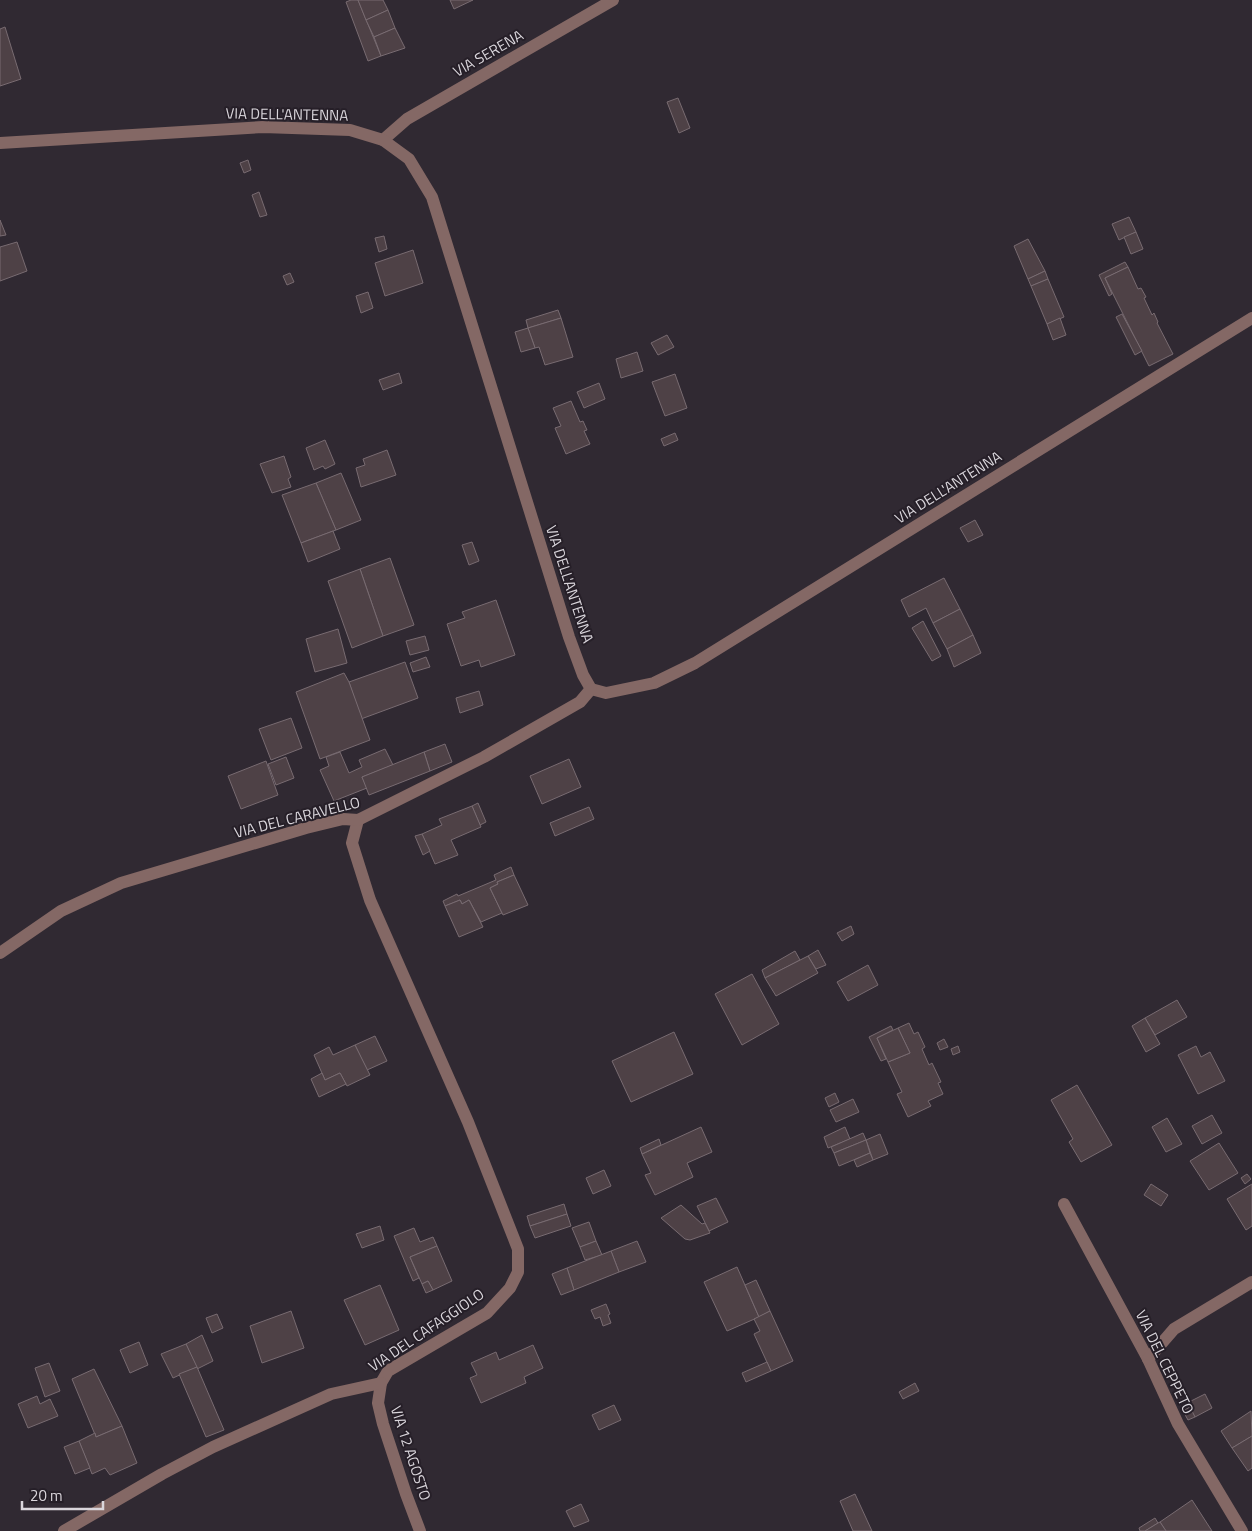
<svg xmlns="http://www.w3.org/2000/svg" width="1252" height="1531" font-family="'Titillium Web',sans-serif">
  <rect width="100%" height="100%" fill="#302932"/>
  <!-- building -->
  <g fill="#4e4146" stroke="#786b71">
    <path d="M351 0H358L381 56 368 61 346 2Z"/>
    <path d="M358 0H383L388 10 366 20Z"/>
    <path d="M450 0H473L454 9Z"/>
    <path d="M388 10 395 28 374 37 366 20Z"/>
    <path d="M5 27 21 79 0 86V29Z"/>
    <path d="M395 28 405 48 381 56 374 37Z"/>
    <path d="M678 98 690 128 679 133 667 102Z"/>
    <path d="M248 160 251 170 244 173 240 163Z"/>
    <path d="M259 192 267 215 260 217 252 195Z"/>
    <path d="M1129 217 1136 232 1119 240 1112 224Z"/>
    <path d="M0 220 6 235 0 236Z"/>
    <path d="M1136 232 1143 249 1131 254 1124 237Z"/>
    <path d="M384 236 387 249 379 252 375 238Z"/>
    <path d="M1028 239 1045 271 1028 279 1014 246Z"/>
    <path d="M17 242 27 271 0 281V247Z"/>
    <path d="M413 250 423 283 385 296 375 263Z"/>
    <path d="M1125 262 1128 267 1105 278 1112 294 1109 296 1099 275Z"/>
    <path d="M1128 267 1138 289 1141 288 1146 297 1144 298 1152 315 1154 313 1158 322 1157 323 1173 354 1149 366 1105 278Z"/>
    <path d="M1045 271 1048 279 1031 286 1028 279Z"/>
    <path d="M290 273 294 282 287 285 283 276Z"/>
    <path d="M1048 279 1064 317 1047 324 1031 286Z"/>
    <path d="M368 292 373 308 361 313 356 296Z"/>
    <path d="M558 310 561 318 528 328 526 320Z"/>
    <path d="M1122 314 1142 351 1135 355 1116 317Z"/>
    <path d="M561 318 573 357 545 365 539 347 535 348 528 328Z"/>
    <path d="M1060 318 1066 335 1053 340 1047 324Z"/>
    <path d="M528 328 535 348 521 352 515 332Z"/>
    <path d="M667 335 674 347 658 355 651 343Z"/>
    <path d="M637 352 643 371 621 378 616 359Z"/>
    <path d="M399 373 402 383 383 390 379 380Z"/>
    <path d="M675 374 687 408 665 416 652 382Z"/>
    <path d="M599 383 605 399 584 408 577 392Z"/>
    <path d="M571 401 580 422 583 421 587 430 584 431 590 444 566 454 555 428 561 426 553 408Z"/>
    <path d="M675 433 678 440 664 446 661 439Z"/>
    <path d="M325 440 335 464 325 469 323 466 314 470 306 448Z"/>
    <path d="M387 450 396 475 361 487 356 468 365 465 363 459Z"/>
    <path d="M284 456 291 477 288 479 291 487 272 493 260 464Z"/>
    <path d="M341 473 361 520 336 530 316 483Z"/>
    <path d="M316 483 336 530 301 543 282 495Z"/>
    <path d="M975 520 983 535 968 542 960 528Z"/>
    <path d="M333 531 340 549 308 562 301 543Z"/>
    <path d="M472 542 479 561 469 565 462 545Z"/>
    <path d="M390 558 414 625 383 636 360 569Z"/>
    <path d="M360 569 383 636 352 648 328 581Z"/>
    <path d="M944 578 960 609 933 623 926 608 909 617 901 600Z"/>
    <path d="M496 600 515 655 481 667 479 660 461 666 447 624 465 618 462 612Z"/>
    <path d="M960 609 973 635 947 649 933 623Z"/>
    <path d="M923 621 941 656 932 661 912 628Z"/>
    <path d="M338 629 347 663 315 672 306 639Z"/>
    <path d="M973 635 981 653 954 667 947 649Z"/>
    <path d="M425 636 429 650 410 655 406 641Z"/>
    <path d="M426 657 430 667 413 672 410 663Z"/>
    <path d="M405 662 418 698 361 719 349 682Z"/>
    <path d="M344 673 349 682 370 740 320 759 296 692Z"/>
    <path d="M479 691 483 705 460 713 456 698Z"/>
    <path d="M291 718 302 748 271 760 259 729Z"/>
    <path d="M445 744 452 762 430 771 424 752Z"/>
    <path d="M385 749 393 765 362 777 367 788 334 801 320 770 329 766 326 757 340 752 349 773 362 767 359 760Z"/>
    <path d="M424 752 430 771 369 795 362 777Z"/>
    <path d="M286 757 294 778 276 785 268 764Z"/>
    <path d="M569 759 581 787 542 804 530 776Z"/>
    <path d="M266 761 278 795 241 809 228 776Z"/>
    <path d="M478 803 486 822 480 825 472 806Z"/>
    <path d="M472 806 481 827 451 840 458 855 435 864 422 834 442 825 439 819Z"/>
    <path d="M589 807 594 819 555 836 550 823Z"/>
    <path d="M422 834 430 851 423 855 415 836Z"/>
    <path d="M511 867 514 875 497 882 498 884 490 888 502 913 481 922 469 900 462 904 460 900 445 906 443 901 457 894 458 896 496 880 494 875Z"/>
    <path d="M514 875 528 905 503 915 490 888 498 884 497 882Z"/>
    <path d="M460 900 462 904 469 900 483 927 459 937 445 906Z"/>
    <path d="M851 926 854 934 842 941 837 933Z"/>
    <path d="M818 950 826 965 816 969 808 956Z"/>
    <path d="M795 951 800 960 765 978 762 970Z"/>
    <path d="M808 956 818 973 776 996 765 978Z"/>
    <path d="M868 965 878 985 848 1001 837 982Z"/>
    <path d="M752 974 779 1024 742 1045 715 994Z"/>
    <path d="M1177 1000 1187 1017 1155 1035 1145 1018Z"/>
    <path d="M1145 1018 1160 1044 1146 1052 1132 1026Z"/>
    <path d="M909 1023 914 1034 918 1032 925 1047 922 1049 929 1065 932 1063 941 1082 938 1083 943 1094 928 1101 931 1106 908 1117 897 1094 902 1092 888 1062 910 1053 898 1028Z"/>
    <path d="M891 1026 893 1030 877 1038 886 1059 881 1061 869 1037Z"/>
    <path d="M898 1028 910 1053 888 1062 877 1038Z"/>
    <path d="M674 1032 693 1074 631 1102 612 1061Z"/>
    <path d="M375 1036 387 1061 367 1070 355 1045Z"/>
    <path d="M944 1039 948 1047 940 1050 937 1043Z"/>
    <path d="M355 1045 370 1075 347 1086 340 1073 325 1080 314 1055 329 1047 333 1055Z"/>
    <path d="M958 1046 960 1052 953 1055 951 1049Z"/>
    <path d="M1196 1046 1201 1057 1210 1052 1225 1081 1198 1094 1178 1055Z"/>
    <path d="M322 1073 325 1080 340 1073 346 1084 319 1097 311 1079Z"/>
    <path d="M1077 1085 1112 1145 1081 1162 1069 1142 1073 1139 1051 1100Z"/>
    <path d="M835 1093 839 1102 829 1107 825 1098Z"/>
    <path d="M853 1099 859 1112 836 1122 830 1110Z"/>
    <path d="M1212 1115 1222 1133 1202 1144 1192 1126Z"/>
    <path d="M1167 1118 1182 1144 1166 1152 1152 1127Z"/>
    <path d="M701 1127 712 1152 687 1163 693 1177 655 1195 645 1175 651 1173 642 1154Z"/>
    <path d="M845 1127 850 1139 828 1148 824 1137Z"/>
    <path d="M863 1133 866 1140 834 1153 831 1147Z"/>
    <path d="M880 1134 888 1154 873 1160 866 1140Z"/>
    <path d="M659 1139 661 1145 642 1154 640 1148Z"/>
    <path d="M866 1140 870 1153 839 1166 834 1153Z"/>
    <path d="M1219 1143 1238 1173 1209 1190 1190 1161Z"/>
    <path d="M870 1153 873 1160 857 1167 854 1160Z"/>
    <path d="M604 1170 611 1186 593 1194 586 1178Z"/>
    <path d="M1247 1174 1251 1179 1245 1184 1241 1178Z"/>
    <path d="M1151 1184 1168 1195 1161 1206 1144 1195Z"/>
    <path d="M1252 1184V1226L1246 1230 1227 1199Z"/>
    <path d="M716 1198 728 1222 709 1231 697 1206Z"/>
    <path d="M564 1204 567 1214 530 1226 527 1216Z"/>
    <path d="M681 1205 702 1224 705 1223 710 1233 690 1240 685 1239 661 1218Z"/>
    <path d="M567 1214 571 1226 535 1238 530 1226Z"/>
    <path d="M589 1222 596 1241 580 1247 572 1228Z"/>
    <path d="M380 1226 384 1240 362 1248 356 1234Z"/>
    <path d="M414 1228 420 1242 433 1237 437 1246 410 1257 419 1278 413 1281 394 1236Z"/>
    <path d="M596 1241 602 1255 585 1260 580 1247Z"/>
    <path d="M637 1241 646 1262 619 1272 611 1251Z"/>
    <path d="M437 1246 452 1281 433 1290 428 1281 422 1284 410 1257Z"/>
    <path d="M611 1251 619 1272 574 1290 567 1268Z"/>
    <path d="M737 1267 759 1317 727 1331 704 1282Z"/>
    <path d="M567 1268 574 1290 561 1295 552 1274Z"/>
    <path d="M756 1280 770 1311 759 1317 745 1285Z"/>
    <path d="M428 1281 433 1290 426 1293 422 1284Z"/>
    <path d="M380 1285 399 1330 365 1345 344 1300Z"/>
    <path d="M606 1304 610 1314 608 1315 611 1323 603 1326 600 1317 595 1319 591 1310Z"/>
    <path d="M291 1311 304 1348 262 1363 250 1326Z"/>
    <path d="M770 1311 793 1361 771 1371 754 1334 760 1331 754 1319Z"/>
    <path d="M217 1314 223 1328 212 1333 206 1318Z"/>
    <path d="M202 1335 213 1361 197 1369 186 1344Z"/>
    <path d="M139 1342 148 1365 130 1373 120 1350Z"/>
    <path d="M186 1344 197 1367 173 1378 161 1354Z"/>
    <path d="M533 1345 543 1368 524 1377 526 1383 481 1403 470 1378 477 1375 471 1363 496 1352 499 1360Z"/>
    <path d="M767 1362 771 1371 746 1382 742 1373Z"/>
    <path d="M49 1363 60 1391 45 1397 35 1368Z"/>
    <path d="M197 1367 224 1430 206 1437 179 1374Z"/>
    <path d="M94 1369 122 1426 96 1437 72 1379Z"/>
    <path d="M915 1383 919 1391 903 1399 899 1392Z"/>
    <path d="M1205 1394 1212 1408 1195 1417 1187 1403Z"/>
    <path d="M37 1396 40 1404 50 1399 58 1416 28 1428 18 1404Z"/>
    <path d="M614 1405 621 1420 599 1430 592 1415Z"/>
    <path d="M1190 1407 1195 1417 1188 1420 1183 1411Z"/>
    <path d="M1251 1411 1252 1436 1232 1448 1221 1431Z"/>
    <path d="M122 1426 137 1463 110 1475 105 1468 92 1474 79 1441 95 1433 96 1437Z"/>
    <path d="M1252 1436V1468L1248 1471 1232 1448Z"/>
    <path d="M79 1441 90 1468 75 1474 64 1447Z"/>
    <path d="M855 1494 872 1531H853L840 1501Z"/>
    <path d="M1192 1500 1212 1531H1166L1160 1522Z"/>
    <path d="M581 1504 589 1521 574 1527 566 1511Z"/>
    <path d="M1155 1518 1158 1523 1145 1531H1140L1139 1528Z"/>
    <path d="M1160 1522 1166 1531H1145L1158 1523Z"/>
  </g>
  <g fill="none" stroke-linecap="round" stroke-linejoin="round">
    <!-- minor -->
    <g stroke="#846865" stroke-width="12">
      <path d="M383 140 407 119 613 0"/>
      <path d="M0 143 263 127 350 130 383 140 409 159 432 197 569 637 583 675 591 689 606 693 654 683 695 663 1252 318"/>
      <path d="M358 820 352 843 370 900 468 1122 518 1249V1272L510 1288 487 1313 388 1371 381 1383 378 1403 383 1424 406 1494 420 1531"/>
      <path d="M0 953 61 911 121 883 306 828 343 819 358 820 484 757 580 702 591 689"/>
      <path d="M1064 1204 1148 1359 1178 1424 1242 1531"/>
      <path d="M1148 1359 1174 1329 1252 1282"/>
      <path d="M64 1531 162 1474 213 1447 331 1394 381 1383"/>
    </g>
  </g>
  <g text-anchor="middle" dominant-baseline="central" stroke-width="4" stroke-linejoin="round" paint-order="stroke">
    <!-- street labels -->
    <g font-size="15" fill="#dad6dc" stroke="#261f28">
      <text transform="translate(488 53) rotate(-30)">VIA SERENA</text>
      <text transform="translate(287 114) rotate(1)">VIA DELL'ANTENNA</text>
      <text transform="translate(948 487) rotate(-32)">VIA DELL'ANTENNA</text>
      <text transform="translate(570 584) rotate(72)">VIA DELL'ANTENNA</text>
      <text transform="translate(297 817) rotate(-14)">VIA DEL CARAVELLO</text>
      <text transform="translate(426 1330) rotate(-34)">VIA DEL CAFAGGIOLO</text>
      <text transform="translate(1165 1362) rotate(64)">VIA DEL CEPPETO</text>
      <text transform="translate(411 1453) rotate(72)">VIA 12 AGOSTO</text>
    </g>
  </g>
  <!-- scale -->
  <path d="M22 1501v8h81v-8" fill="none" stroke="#dad6dc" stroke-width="2.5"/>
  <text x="30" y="1501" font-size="15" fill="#dad6dc" stroke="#261f28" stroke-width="4" paint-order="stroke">20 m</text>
</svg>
